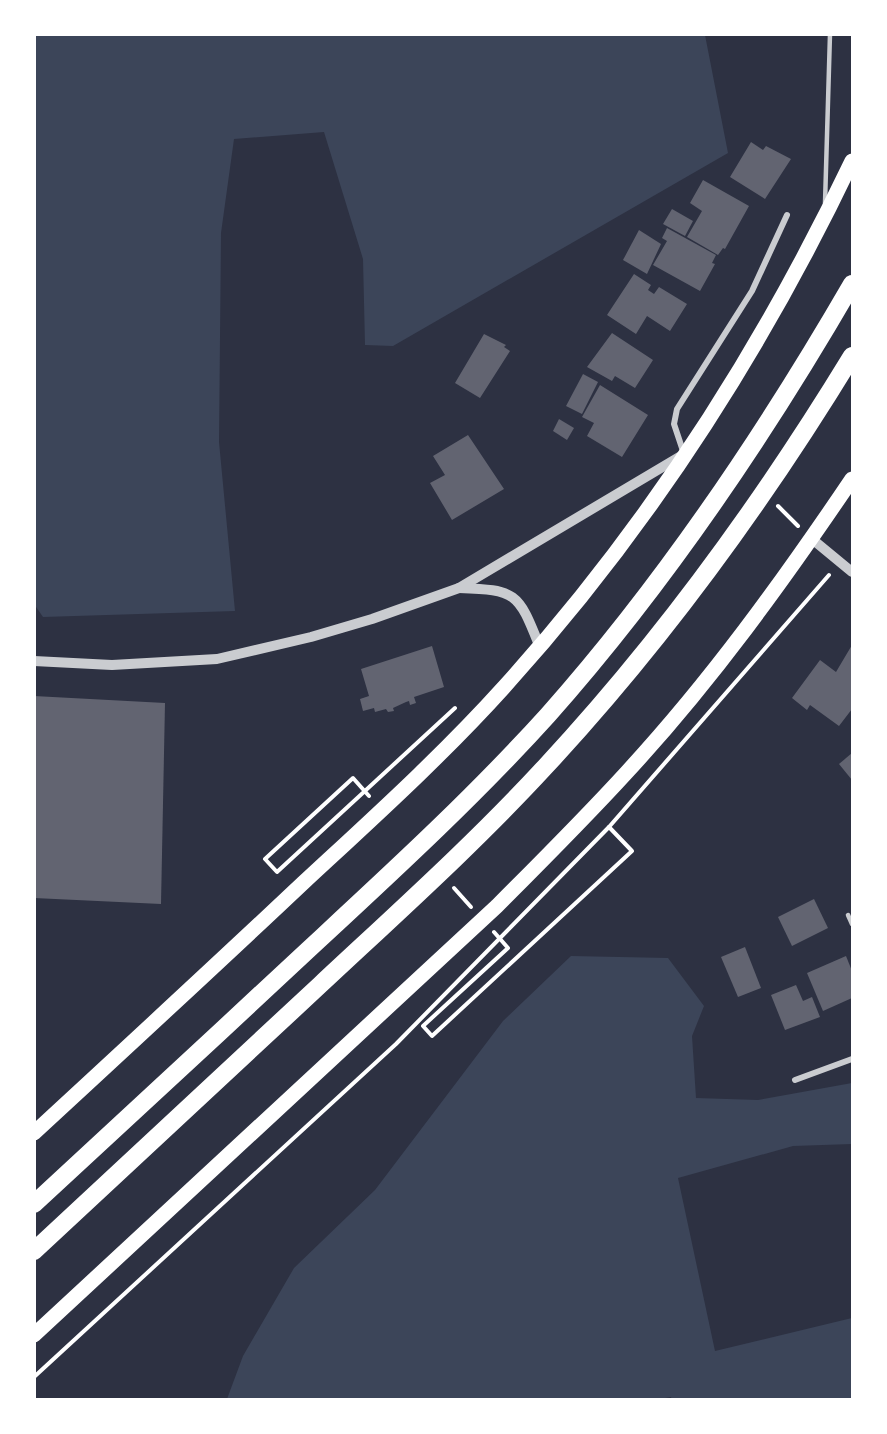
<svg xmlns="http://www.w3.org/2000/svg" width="887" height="1434" font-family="Ubuntu,sans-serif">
  <rect width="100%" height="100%" fill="#2d3142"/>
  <!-- green -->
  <g fill="#3c4559">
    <path d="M34 35H705L728 153 393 346 365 345 363 259 324 132 234 139 221 233 219 442 235 611 43 617 34 604Z"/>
    <path d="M571 956 668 958 704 1006 692 1036 696 1098 758 1100 852 1083V1144L793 1146 678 1178 715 1351 852 1318V1399L672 1400 671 1397 654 1400 227 1399 243 1356 294 1268 375 1190 503 1021Z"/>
  </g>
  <!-- building -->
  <g fill="#626471">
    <path d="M751 142 763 150 766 146 791 159 765 199 730 177Z"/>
    <path d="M703 180 749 206 725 249 723 248 718 255 687 237 702 211 690 203Z"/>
    <path d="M672 209 693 221 685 236 663 224Z"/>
    <path d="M667 228 716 255 712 263 715 264 700 291 653 265 667 241 662 238Z"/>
    <path d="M639 230 661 244 647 274 623 260Z"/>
    <path d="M634 274 651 285 648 290 654 294 659 287 687 304 670 331 647 316 636 334 607 315Z"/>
    <path d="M612 333 653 360 635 388 615 376 612 381 587 367Z"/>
    <path d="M484 334 506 345 504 347 510 351 480 398 455 383Z"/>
    <path d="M583 374 598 382 582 414 566 406Z"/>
    <path d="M600 385 648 415 622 457 587 436 594 423 582 417Z"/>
    <path d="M559 419 574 428 567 440 553 431Z"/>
    <path d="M468 435 504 489 452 520 430 483 445 475 433 456Z"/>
    <path d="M852 645V709L839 726 810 705 807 710 792 698 820 660 836 672Z"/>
    <path d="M432 646 444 687 414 697 416 703 410 705 409 701 406 702 393 708 394 711 388 712 386 709 375 712 374 708 363 711 360 699 369 696 361 669Z"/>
    <path d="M34 696 165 703 161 904 34 898Z"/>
    <path d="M852 753V780L839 764Z"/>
    <path d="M814 899 828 928 792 946 778 917Z"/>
    <path d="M745 947 761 988 738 997 721 957Z"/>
    <path d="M846 956 852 971V998L823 1011 807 973Z"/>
    <path d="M796 985 803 1001 812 997 820 1017 785 1030 771 995Z"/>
  </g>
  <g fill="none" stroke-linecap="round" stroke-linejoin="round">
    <!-- path -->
    <g stroke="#fff" stroke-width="4">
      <path d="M778 506 798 526"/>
      <path d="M369 796 353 778 265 859 277 872 455 708"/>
      <path d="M454 888 471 907"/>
      <path d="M494 932 508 948 423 1026 432 1036 632 851 609 827"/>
      <path d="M34 1377 396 1044 609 827 829 575"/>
    </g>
    <!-- service -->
    <g stroke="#caccd0" stroke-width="4.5">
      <path d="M825 203 830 34"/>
      <path d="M848 915 852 924"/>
    </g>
    <!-- minor -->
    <g stroke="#caccd0" stroke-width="6">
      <path d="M684 454 674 424 677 409 752 291 787 215"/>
      <path d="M795 1080 852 1059"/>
    </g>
    <!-- tertiary -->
    <g stroke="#caccd0" stroke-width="10">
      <path d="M812 539 852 572"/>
      <path d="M459 588C516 590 518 592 539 645"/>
      <path d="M34 661 112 665 217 659 311 637 372 619 459 588 681 456"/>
    </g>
    <!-- primary -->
    <g stroke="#fff" stroke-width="15">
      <path d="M34 1133C124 1050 214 967 303 883 372 819 442 756 505 686 646 530 762 350 852 161"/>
      <path d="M34 1335 497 906C541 862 585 818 627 772 711 681 783 581 852 479"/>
    </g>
    <!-- motorway -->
    <g stroke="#fff" stroke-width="18">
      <path d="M34 1204C126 1119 217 1035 308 950 390 874 473 798 548 715 665 583 764 436 852 284"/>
      <path d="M34 1251C130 1162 226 1073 321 984 397 913 475 843 545 767 662 641 763 502 852 356"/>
    </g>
  </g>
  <!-- border -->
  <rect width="887" height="1434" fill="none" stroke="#ffffff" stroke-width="72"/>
</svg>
